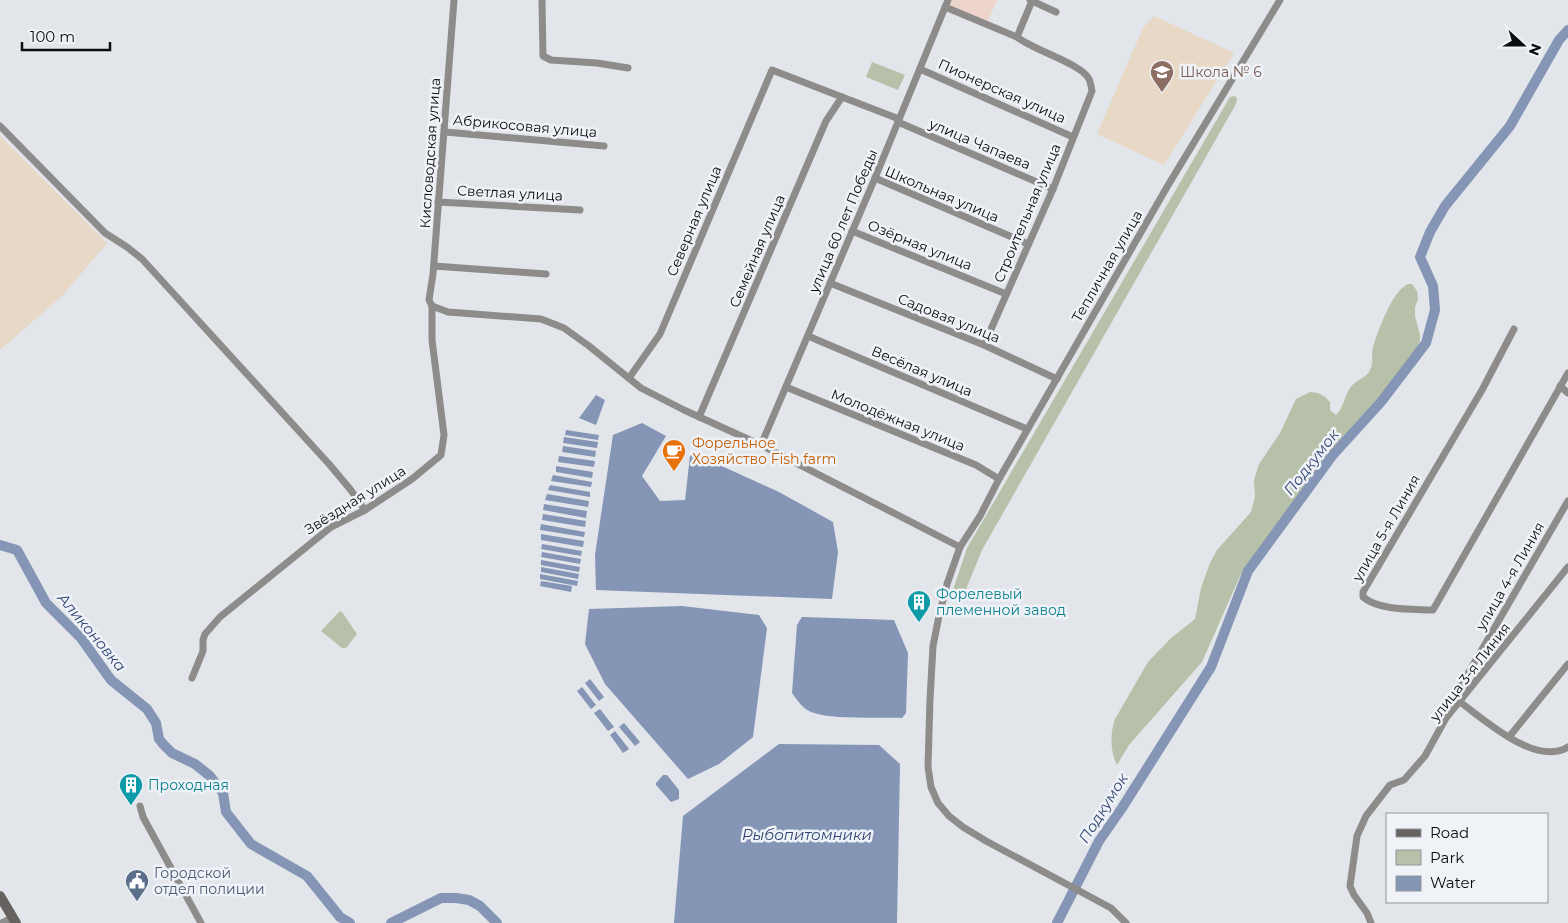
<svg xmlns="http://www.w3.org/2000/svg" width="1568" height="923" font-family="Montserrat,sans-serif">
  <rect width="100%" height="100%" fill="#e2e5ea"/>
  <!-- commercial -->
  <path fill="#edd5cb" d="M948 0H997L988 21 952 12 946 5Z"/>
  <!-- education -->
  <g fill="#e8d8c6">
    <path d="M1154 16 1234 53 1164 165 1097 134 1143 28Z"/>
    <path d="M0 136 107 243 63 295 0 350Z"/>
  </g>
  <!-- green -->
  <g fill="#b7c1a9">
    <path d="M872 62 905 75 898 90 866 77Z"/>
    <path d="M1235 96 1237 99 1236 104 982 550 964 594 958 596 953 590 967 548 1230 97Z"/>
    <path d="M1408 284H1412L1417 291 1418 299 1415 307V316L1420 335V341L1412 359 1317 471 1304 497 1294 506 1265 542 1240 576 1202 662 1129 745 1117 765C1110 752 1110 733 1115 719L1148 662 1170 639 1195 619 1201 588 1210 563 1217 550 1251 512 1255 496 1254 480 1259 464 1280 433 1296 399 1310 392 1318 393 1325 397 1330 402V410L1336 415C1344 407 1344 397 1350 388 1355 380 1367 378 1370 370 1374 362 1371 355 1373 347 1378 331 1392 291 1408 284Z"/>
    <path d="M340 611 342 612 357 634 346 648H342L321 631Z"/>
  </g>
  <!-- water -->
  <g fill="#8595b5">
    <path d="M596 395 605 400 596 425 579 418Z"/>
    <path d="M642 423 666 436 642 476 660 501 685 500 690 456 700 451 702 457 779 492 833 522 838 552 832 599 596 590 595 555 613 435Z"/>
    <path d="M566 430 599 435 598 440 565 435Z"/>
    <path d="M564 437 598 442 597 448 563 443Z"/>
    <path d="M563 446 596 451 595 457 562 452Z"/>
    <path d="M559 456 595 461 594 467 558 462Z"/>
    <path d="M556 466 593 472 592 478 556 472Z"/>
    <path d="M553 475 592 482 591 487 551 481Z"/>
    <path d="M550 485 590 492V497L548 490Z"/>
    <path d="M547 494 589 501 588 507 545 500Z"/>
    <path d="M544 504 587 511 586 518 543 510Z"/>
    <path d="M543 514 586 521 585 527 542 520Z"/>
    <path d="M541 524 585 532 584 537 540 530Z"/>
    <path d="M541 534 584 541 583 547 541 540Z"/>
    <path d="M542 544 582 551 581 556 541 549Z"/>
    <path d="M542 552 581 559 580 564 541 557Z"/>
    <path d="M541 560 580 567 579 572 541 565Z"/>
    <path d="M541 567 579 574 578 579 541 572Z"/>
    <path d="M540 574 578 581 577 586 540 579Z"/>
    <path d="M541 581 572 586 571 592 540 586Z"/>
    <path d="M682 606 759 615 767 628 753 737 719 764 688 779 605 684 585 644 589 609Z"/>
    <path d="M802 617 894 620 908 653 906 713 902 718C878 717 832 720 811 712 803 709 797 700 792 693L797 625Z"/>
    <path d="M590 679 604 697 599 701 585 683Z"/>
    <path d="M582 687 596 705 591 709 577 691Z"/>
    <path d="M600 709 614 727 608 731 594 713Z"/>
    <path d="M624 723 640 742 635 746 619 727Z"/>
    <path d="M615 731 629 749 623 753 610 735Z"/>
    <path d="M779 744 879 745 900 764 897 923H674L683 816Z"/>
    <path d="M663 775H667L679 790V799L671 802 656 785V783Z"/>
  </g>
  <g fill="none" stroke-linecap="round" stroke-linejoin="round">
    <!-- river -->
    <g stroke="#8595b5" stroke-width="10">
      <path d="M0 545 17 550 46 603 81 638 111 680 147 709 156 723 159 739 163 744 172 753 195 764 210 776 223 793 226 812 251 844 307 876 340 917 350 923"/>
      <path d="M391 923 441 898H456L469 900 480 906 497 923"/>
      <path d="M1057 923 1099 841 1122 808 1211 667 1248 571 1332 456 1381 402 1426 343 1435 310 1433 286 1420 257 1430 232 1445 206 1510 126 1559 40 1568 30"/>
    </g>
    <!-- street -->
    <g stroke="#8e8c8a" stroke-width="7">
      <path d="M542 0 543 56 551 60 597 63 628 68"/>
      <path d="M1030 0 1056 12"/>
      <path d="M945 7 1017 37C1033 50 1082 64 1089 79 1091 83 1091 87 1092 91L1053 189 984 345"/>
      <path d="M1017 37 1032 1"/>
      <path d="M920 69 1073 137"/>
      <path d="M898 122 1053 189"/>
      <path d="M0 126 105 233 127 247 142 259 329 464 350 489 365 510"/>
      <path d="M445 132 604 146"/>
      <path d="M875 178 1028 244"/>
      <path d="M438 202 580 210"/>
      <path d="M852 231 1006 294"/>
      <path d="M434 266 546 274"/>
      <path d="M830 283 984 345 1057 379"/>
      <path d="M432 306 448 312 541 319 564 328 589 346 641 388 684 410 761 445 960 547"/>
      <path d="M1514 329 1482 390 1363 592V597C1380 611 1412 609 1433 610L1568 373"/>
      <path d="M808 336 1027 429"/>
      <path d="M629 378 660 334 772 70 899 119"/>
      <path d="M1560 386 1568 393"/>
      <path d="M786 387 976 465 999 479"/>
      <path d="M699 417 826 121 842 97"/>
      <path d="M761 445 875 178 948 0"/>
      <path d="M192 678 203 651V640L205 634 220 617 331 527 365 510 412 479 441 455 444 435 432 340V306L429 300 433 274 454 0"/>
      <path d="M1460 702C1485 720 1536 767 1568 747"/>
      <path d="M1448 713 1455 696 1568 501"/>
      <path d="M1509 737 1568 664"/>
      <path d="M140 806 143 817 201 923"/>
      <path d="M2 923 12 918"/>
      <path d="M1126 923 1111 908 986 841 963 827 949 816 938 803 931 787 928 767 930 699 933 646 939 616 947 584 960 547 980 516 999 479 1167 187 1280 0"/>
      <path d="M1371 923 1367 913 1354 895 1350 886 1357 836 1366 816 1390 785 1404 780 1425 756 1446 718 1568 567"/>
    </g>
    <!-- secondary -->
    <path stroke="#656260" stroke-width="10" d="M0 896 16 923"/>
  </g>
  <!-- icons -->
  <defs>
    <g id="school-pin" transform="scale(1.25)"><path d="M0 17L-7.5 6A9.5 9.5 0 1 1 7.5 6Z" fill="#8d6e63" stroke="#eff2f7"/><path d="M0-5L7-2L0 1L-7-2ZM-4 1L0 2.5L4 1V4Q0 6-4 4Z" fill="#fff"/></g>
    <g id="cafe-pin" transform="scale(1.25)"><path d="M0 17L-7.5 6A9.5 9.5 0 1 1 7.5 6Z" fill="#e8710a" stroke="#eff2f7"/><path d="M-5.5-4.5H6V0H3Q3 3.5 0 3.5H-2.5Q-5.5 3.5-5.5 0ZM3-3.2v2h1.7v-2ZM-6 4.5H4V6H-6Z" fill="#fff"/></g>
    <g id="building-pin" transform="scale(1.25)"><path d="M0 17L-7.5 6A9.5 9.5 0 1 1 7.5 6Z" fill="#0f9aa8" stroke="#eff2f7"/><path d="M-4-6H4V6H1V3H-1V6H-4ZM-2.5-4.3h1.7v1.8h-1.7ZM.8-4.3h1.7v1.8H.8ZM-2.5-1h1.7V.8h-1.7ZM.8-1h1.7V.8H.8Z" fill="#fff"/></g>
    <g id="civic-pin" transform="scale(1.25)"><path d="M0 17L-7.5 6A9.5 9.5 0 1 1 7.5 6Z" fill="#5c6f8a" stroke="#eff2f7"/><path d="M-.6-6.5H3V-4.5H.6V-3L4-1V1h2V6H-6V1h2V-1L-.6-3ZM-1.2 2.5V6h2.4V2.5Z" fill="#fff"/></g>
  </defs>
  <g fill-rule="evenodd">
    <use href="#school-pin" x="1162" y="72"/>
    <use href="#cafe-pin" x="674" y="451"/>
    <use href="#building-pin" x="919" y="602"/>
    <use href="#building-pin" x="131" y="785"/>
    <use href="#civic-pin" x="137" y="881"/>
  </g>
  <g text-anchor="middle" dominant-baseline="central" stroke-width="5" stroke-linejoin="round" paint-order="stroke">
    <!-- education labels -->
    <g font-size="14" fill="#785e54" stroke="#eff2f7" text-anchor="start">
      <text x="1180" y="72">Школа № 6</text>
    </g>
    <!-- street labels -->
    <g font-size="14" fill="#0b0c0e" stroke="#eff2f7">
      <text transform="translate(1002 91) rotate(24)">Пионерская улица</text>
      <text transform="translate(525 126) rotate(5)">Абрикосовая улица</text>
      <text transform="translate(980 144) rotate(23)">улица Чапаева</text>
      <text transform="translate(430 153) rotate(-86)">Кисловодская улица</text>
      <text transform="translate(510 193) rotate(3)">Светлая улица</text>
      <text transform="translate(942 194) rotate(23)">Школьная улица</text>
      <text transform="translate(1027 213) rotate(-67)">Строительная улица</text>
      <text transform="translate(694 221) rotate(-67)">Северная улица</text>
      <text transform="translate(843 221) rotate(-67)">улица 60 лет Победы</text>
      <text transform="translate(920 245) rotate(22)">Озёрная улица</text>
      <text transform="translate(757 251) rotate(-67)">Семейная улица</text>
      <text transform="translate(1107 266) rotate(-60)">Тепличная улица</text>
      <text transform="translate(949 318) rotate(22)">Садовая улица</text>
      <text transform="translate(922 371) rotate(23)">Весёлая улица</text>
      <text transform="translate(898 420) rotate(22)">Молодёжная улица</text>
      <text transform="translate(355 500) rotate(-32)">Звёздная улица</text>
      <text transform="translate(1386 528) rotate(-60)">улица 5-я Линия</text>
      <text transform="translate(1510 576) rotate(-60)">улица 4-я Линия</text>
      <text transform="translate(1470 672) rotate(-52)">улица 3-я Линия</text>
    </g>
    <!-- food labels -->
    <g font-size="14" fill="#c56008" stroke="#eff2f7" text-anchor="start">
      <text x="692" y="443">Форельное<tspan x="692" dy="16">Хозяйство Fish farm</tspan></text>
    </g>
    <!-- culture labels -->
    <g font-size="14" fill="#0d838f" stroke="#eff2f7" text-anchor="start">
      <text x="936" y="594">Форелевый<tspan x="936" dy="16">племенной завод</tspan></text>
      <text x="148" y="785">Проходная</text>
    </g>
    <!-- service labels -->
    <g font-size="14" fill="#4e5e75" stroke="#eff2f7" text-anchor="start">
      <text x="154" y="873">Городской<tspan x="154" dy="16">отдел полиции</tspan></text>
    </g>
    <!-- water labels -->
    <g font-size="15" font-style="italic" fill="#304673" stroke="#eff2f7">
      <text transform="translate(1311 462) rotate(-52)">Подкумок</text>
      <text transform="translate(92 632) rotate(50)">Аликоновка</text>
      <text transform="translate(1103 808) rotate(-58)">Подкумок</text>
      <text x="807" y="834">Рыбопитомники</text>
    </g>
  </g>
  <!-- legend -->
  <rect x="1386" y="813" width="162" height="90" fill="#eff2f7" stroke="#94969a"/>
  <rect x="1396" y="829" width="25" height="8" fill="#656260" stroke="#94969a"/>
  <text x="1430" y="838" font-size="15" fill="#0b0c0e">Road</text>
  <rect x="1396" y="850" width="25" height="15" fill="#b7c1a9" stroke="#94969a"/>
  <text x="1430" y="863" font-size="15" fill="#0b0c0e">Park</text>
  <rect x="1396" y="876" width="25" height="15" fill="#8595b5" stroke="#94969a"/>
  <text x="1430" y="888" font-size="15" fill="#0b0c0e">Water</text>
  <!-- north arrow -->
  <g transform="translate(1523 45) rotate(111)" stroke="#eff2f7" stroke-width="4" paint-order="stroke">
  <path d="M0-4L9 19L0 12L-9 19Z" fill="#0b0c0e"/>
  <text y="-8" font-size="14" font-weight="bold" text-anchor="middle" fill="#0b0c0e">N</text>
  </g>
  <!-- scale -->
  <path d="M22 42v8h88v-8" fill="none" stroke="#0b0c0e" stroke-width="2.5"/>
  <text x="30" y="42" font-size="15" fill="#0b0c0e" stroke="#eff2f7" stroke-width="4" paint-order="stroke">100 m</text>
</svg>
